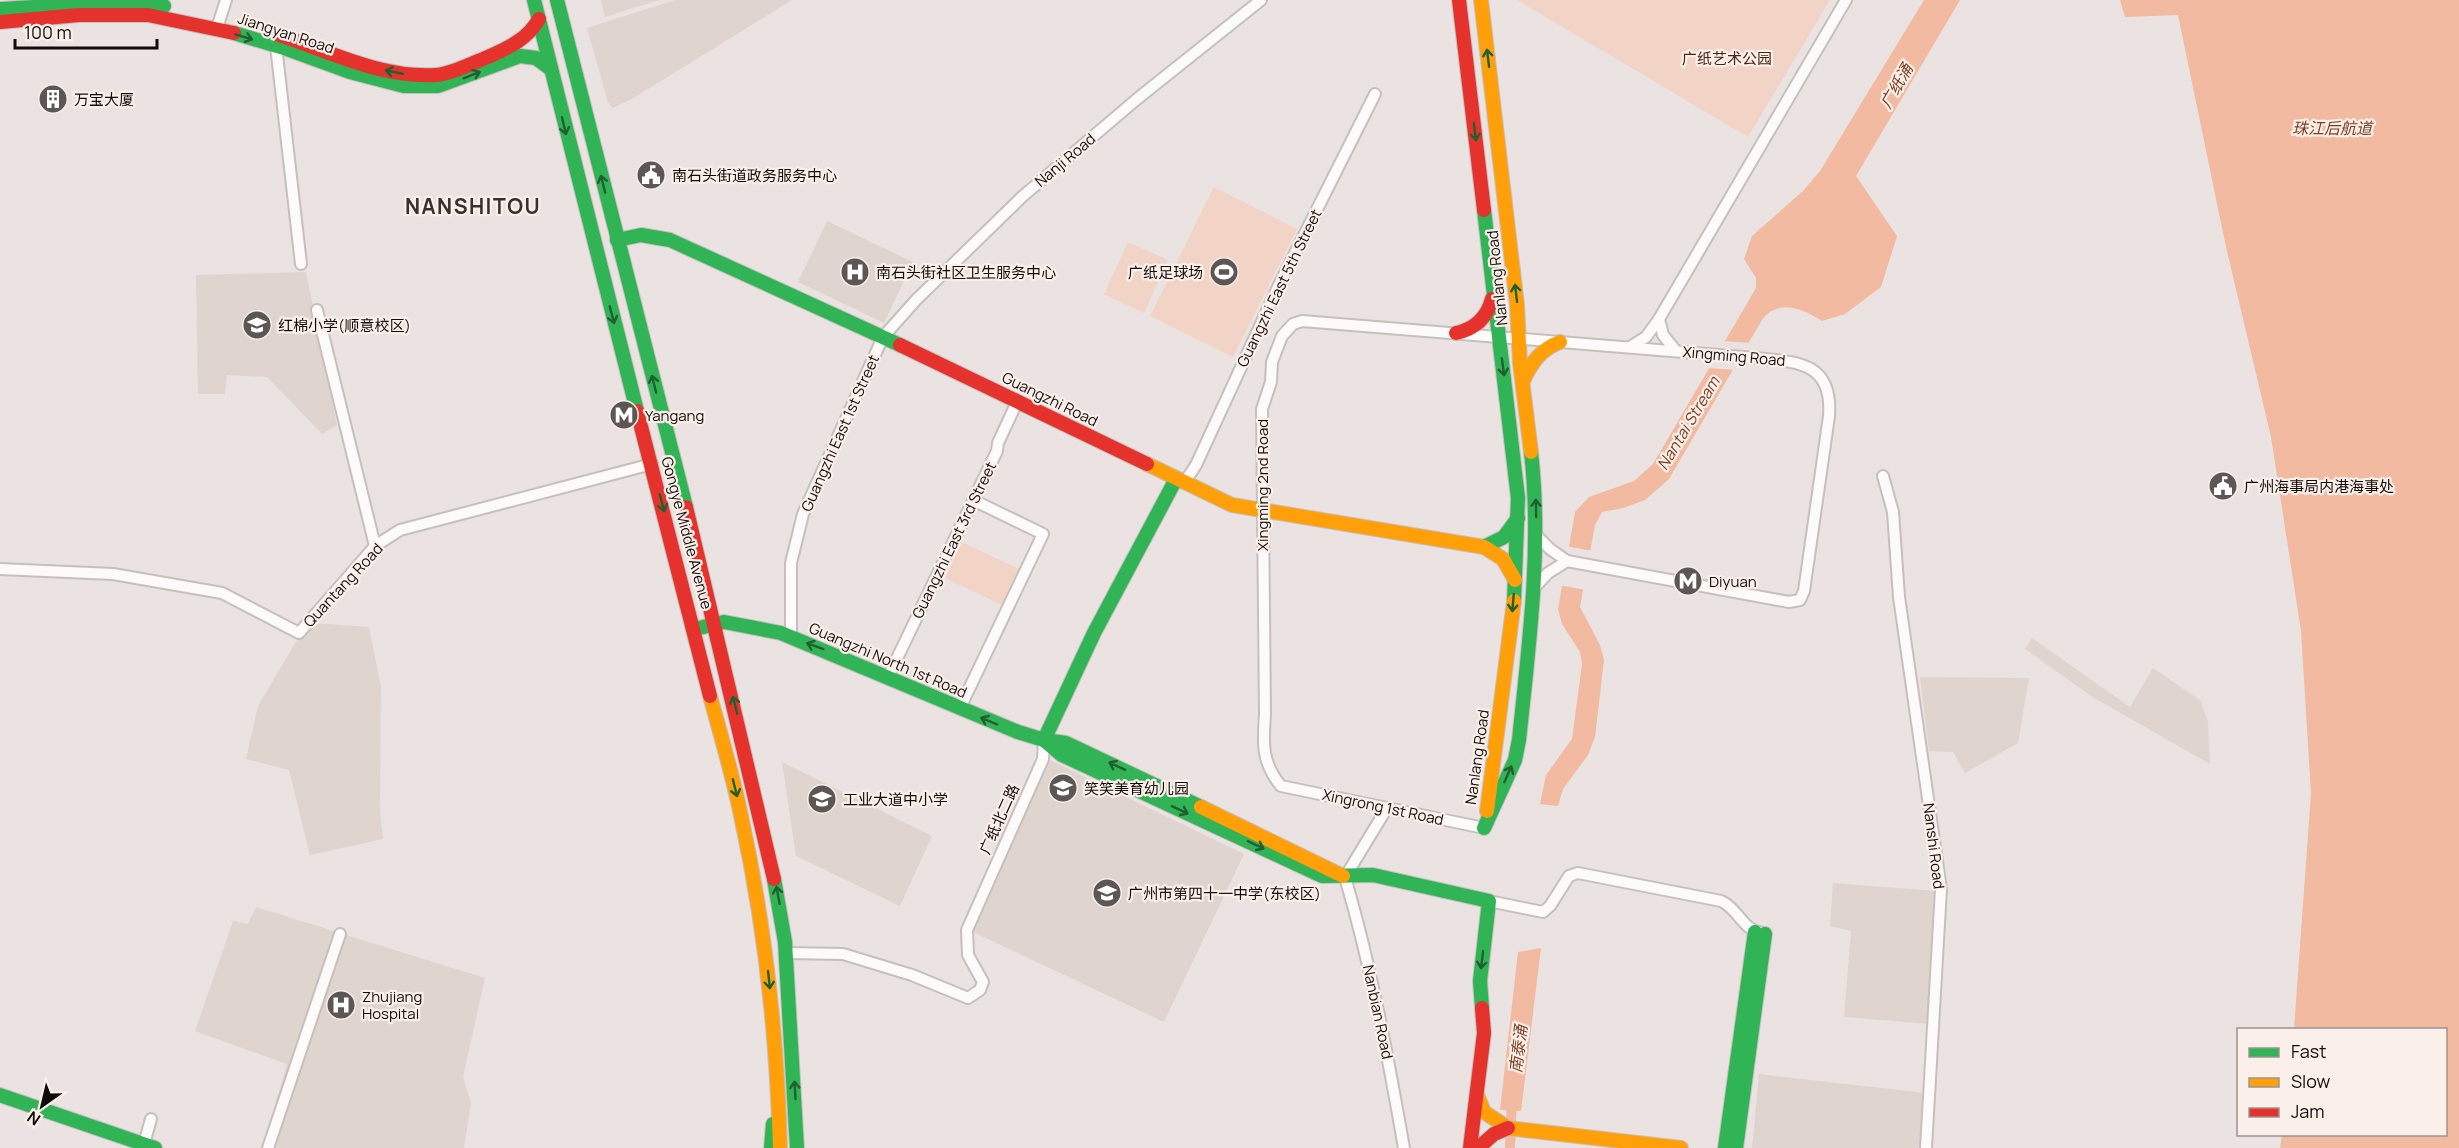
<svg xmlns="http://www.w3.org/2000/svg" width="2459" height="1148" font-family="Manrope,'Noto Sans SC',sans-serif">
  <rect width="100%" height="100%" fill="#eae3e1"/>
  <!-- built -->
  <g fill="#e0d4cf">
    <path d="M601 0H659L605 17Z"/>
    <path d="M675 0H792L632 99 612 108 608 102 587 28Z"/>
    <path d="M827 221 913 262 884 323 798 282Z"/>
    <path d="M306 272 337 425 322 434 267 377 227 375 225 394H198L196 275Z"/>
    <path d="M311 623 369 627 381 687 380 811 383 839 310 855 289 770 246 759 258 706 294 645Z"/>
    <path d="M2032 638 2130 707 2153 668 2201 701 2208 722 2210 764 2094 698 2025 649Z"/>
    <path d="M1920 677 2029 678 2018 743 1965 773 1953 752 1929 751Z"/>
    <path d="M1048 759 1244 854 1164 1022 971 931 1021 825Z"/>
    <path d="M782 762 932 836 900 906 796 856Z"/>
    <path d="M1833 883 1937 891 1929 1024 1844 1017 1851 931 1830 926Z"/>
    <path d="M256 907 485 978 463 1077 471 1103 464 1148H263L287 1064 195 1031 233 921 248 924Z"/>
    <path d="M1759 1074 1926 1093 1920 1148H1752Z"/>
  </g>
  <!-- green -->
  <g fill="#f2d4c7">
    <path d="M1507 0H1830L1748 137 1517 0Z"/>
    <path d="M1214 187 1297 229 1233 357 1150 316Z"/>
    <path d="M1128 242 1168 260 1144 313 1104 294Z"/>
    <path d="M962 542 1019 569 1002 605 945 578Z"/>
  </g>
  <!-- water -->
  <g fill="#f2baa1">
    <path d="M1924 0H1960L1856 176 1897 236 1881 287 1845 314 1822 321C1803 309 1778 298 1762 320L1669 479 1645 500 1623 508 1602 512 1595 525 1580 607 1600 645 1604 660 1595 737 1588 755 1563 789 1558 806 1540 804 1546 775 1572 739 1582 664 1580 652 1562 624 1558 609 1575 512 1589 497 1634 481 1653 464 1756 288V278L1744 259 1752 236 1803 191 1820 171Z"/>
    <path d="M2120 0H2459V1148H2280L2282 1135 2446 1134V1030L2294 1029 2311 793 2301 631 2271 437 2226 247 2178 15 2125 17Z"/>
    <path d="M1541 948 1521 1111 1500 1110 1518 952Z"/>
  </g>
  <!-- pier -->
  <g fill="#eae3e1">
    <path d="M1722 341 1752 343 1737 370 1706 368Z"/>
    <path d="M1565 546 1593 551 1585 590 1559 585Z"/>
  </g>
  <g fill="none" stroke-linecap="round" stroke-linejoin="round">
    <!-- canal -->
    <path stroke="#f2baa1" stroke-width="10" d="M1510 1148 1512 1096"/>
    <!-- street casing -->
    <g stroke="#c5c0be" stroke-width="14">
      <g id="street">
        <path d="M217 28 226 0"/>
        <path d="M276 46 301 264"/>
        <path d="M317 310 375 546"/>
        <path d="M1659 319 1663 335 1676 351"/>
        <path d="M1630 347 1646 337 1659 319 1846 0"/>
        <path d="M1883 476 1893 512 1899 597 1941 889 1926 1148"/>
        <path d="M1184 483 1196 465 1278 287 1375 94"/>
        <path d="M0 569 113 574 222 593 299 633 375 546 400 530 652 464"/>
        <path d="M1534 588 1548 573 1567 561"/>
        <path d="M791 637V563L803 514 883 337 916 300 1023 196 1137 99 1261 0"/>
        <path d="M888 677 997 451 998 443 1017 402"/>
        <path d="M960 708 1043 534 973 500"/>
        <path d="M1387 808 1345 877C1371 966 1388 1057 1404 1148"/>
        <path d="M1484 828 1281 786C1261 762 1263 742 1265 714L1262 409 1271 382 1272 362 1282 336 1293 324 1302 321 1756 358C1797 362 1833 362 1829 416L1804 591 1800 600 1789 602 1567 561 1550 549 1536 535"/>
        <path d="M1489 901 1543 912 1550 906 1569 876 1578 873 1721 901C1739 909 1741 929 1762 933"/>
        <path d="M785 953 843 954 912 975 968 998 980 990 983 982 968 955 967 930 1043 759 1044 740"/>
        <path d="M144 1144 151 1119"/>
        <path d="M268 1148 340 934"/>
      </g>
    </g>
    <!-- fast casing -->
    <g stroke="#c5c0be" stroke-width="16">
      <g id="fast">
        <path d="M534 0 637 411"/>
        <path d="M557 0 686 507"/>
        <path d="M0 9 121 2 164 6"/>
        <path d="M234 33 284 48 350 72 404 86H438L520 56 536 58 551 69"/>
        <path d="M1484 210 1518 498 1514 601"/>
        <path d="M617 240 641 235 670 240 900 345"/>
        <path d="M1484 547 1504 537 1518 518"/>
        <path d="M695 629 724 622 781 633 1018 732 1044 740 1066 743 1201 807"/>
        <path d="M1044 740 1062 755 1322 876 1373 875 1489 901 1480 981 1482 1008"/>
        <path d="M1044 740 1094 633 1176 479"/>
        <path d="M1484 828 1515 760 1519 740C1529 645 1542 547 1531 452"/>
        <path d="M774 879 785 942 797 1148"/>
        <path d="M0 1095 155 1148"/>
        <path d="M771 1148 773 1124"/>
        <path d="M1725 1148 1755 932"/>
        <path d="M1736 1148 1765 934"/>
      </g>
    </g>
    <!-- slow casing -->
    <g stroke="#c5c0be" stroke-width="16">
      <g id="slow">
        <path d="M1481 0 1517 305 1520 363 1531 452"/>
        <path d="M1523 381C1531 363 1541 349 1560 342"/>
        <path d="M1147 464 1232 505 1484 547 1503 559 1515 580"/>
        <path d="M710 696C721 736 733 776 741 816 765 925 777 1036 780 1148"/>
        <path d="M1201 807 1343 876"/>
        <path d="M1487 811 1514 601"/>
        <path d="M1478 1097 1484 1112 1508 1128 1681 1148"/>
      </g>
    </g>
    <!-- jam casing -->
    <g stroke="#c5c0be" stroke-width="16">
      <g id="jam">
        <path d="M1459 0 1484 210"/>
        <path d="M0 22 79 15H148L234 33"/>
        <path d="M279 35C329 51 382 79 436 75 452 74 472 63 488 57 508 48 528 39 539 19"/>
        <path d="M1456 333C1475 329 1487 318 1492 299"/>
        <path d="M900 345 1147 464"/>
        <path d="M637 411 710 696"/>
        <path d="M686 507 774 879"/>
        <path d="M1470 1148 1484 1033 1482 1008"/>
        <path d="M1478 1148 1494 1134 1508 1128"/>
      </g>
    </g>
    <!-- street -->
    <use href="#street" stroke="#fcfbfa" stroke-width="10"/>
    <!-- fast -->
    <use href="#fast" stroke="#30b455" stroke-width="14"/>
    <!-- slow -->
    <use href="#slow" stroke="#ff9f0a" stroke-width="14"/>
    <!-- jam -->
    <use href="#jam" stroke="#e5322d" stroke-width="14"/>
  </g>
  <!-- one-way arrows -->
  <defs><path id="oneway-shaft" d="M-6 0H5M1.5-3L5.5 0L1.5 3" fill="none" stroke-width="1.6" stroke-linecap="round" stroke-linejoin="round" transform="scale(1.5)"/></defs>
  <g stroke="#206030">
    <use href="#oneway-shaft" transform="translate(244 37) rotate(17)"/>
    <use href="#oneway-shaft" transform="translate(1488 58) rotate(-97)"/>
    <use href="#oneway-shaft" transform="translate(394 72) rotate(-169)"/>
    <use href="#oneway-shaft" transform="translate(472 75) rotate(-22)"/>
    <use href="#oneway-shaft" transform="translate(564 126) rotate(77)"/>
    <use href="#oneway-shaft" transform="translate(1475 132) rotate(83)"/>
    <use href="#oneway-shaft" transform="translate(603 184) rotate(-104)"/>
    <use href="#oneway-shaft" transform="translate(1516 293) rotate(-97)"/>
    <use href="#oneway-shaft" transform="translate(612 315) rotate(75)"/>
    <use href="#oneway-shaft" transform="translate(1503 367) rotate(82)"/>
    <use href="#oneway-shaft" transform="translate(654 384) rotate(-104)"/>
    <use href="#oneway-shaft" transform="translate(662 503) rotate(75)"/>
    <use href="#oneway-shaft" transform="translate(1536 508) rotate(-91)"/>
    <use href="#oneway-shaft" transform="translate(1513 603) rotate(95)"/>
    <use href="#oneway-shaft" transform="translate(815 646) rotate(-159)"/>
    <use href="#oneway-shaft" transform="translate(735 705) rotate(-104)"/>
    <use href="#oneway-shaft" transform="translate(989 721) rotate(-157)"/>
    <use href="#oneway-shaft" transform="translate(1117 766) rotate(-155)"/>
    <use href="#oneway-shaft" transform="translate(1508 774) rotate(-66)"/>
    <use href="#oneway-shaft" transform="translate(735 788) rotate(76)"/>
    <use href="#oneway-shaft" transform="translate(1180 810) rotate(25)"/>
    <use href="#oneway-shaft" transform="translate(1256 845) rotate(25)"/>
    <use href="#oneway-shaft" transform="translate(778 895) rotate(-100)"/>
    <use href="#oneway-shaft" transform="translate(1482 960) rotate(97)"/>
    <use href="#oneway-shaft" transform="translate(769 980) rotate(84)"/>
    <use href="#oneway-shaft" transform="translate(795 1090) rotate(-93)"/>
  </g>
  <!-- icons -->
  <defs>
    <g id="building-disc" transform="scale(1.5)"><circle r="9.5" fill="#5c5755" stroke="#fbefea"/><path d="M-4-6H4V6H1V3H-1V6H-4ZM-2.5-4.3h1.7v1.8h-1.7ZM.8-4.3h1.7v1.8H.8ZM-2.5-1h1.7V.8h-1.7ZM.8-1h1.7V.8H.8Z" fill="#fff"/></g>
    <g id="civic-disc" transform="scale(1.5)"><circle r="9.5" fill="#5c5755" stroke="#fbefea"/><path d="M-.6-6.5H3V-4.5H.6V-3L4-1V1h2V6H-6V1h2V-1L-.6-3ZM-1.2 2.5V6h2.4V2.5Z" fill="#fff"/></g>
    <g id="hospital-disc" transform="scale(1.5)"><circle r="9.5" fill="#5c5755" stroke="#fbefea"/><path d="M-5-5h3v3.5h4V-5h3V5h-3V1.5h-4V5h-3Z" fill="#fff"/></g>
    <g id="stadium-disc" transform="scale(1.5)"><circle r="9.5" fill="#5c5755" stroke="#fbefea"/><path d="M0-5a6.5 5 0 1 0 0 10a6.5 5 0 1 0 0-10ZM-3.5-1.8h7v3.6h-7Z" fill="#fff"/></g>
    <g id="school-disc" transform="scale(1.5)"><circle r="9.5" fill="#5c5755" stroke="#fbefea"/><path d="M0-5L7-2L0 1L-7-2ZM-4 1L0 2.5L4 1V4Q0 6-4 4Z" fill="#fff"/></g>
    <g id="metro-disc" transform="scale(1.5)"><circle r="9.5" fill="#5c5755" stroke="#fbefea"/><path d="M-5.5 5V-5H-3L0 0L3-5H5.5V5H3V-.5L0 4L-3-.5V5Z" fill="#fff"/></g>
  </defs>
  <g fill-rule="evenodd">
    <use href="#building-disc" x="53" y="99"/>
    <use href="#civic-disc" x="651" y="175"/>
    <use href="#hospital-disc" x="855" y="272"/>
    <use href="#stadium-disc" x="1224" y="272"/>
    <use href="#school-disc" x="257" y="325"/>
    <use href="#metro-disc" x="624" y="415"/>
    <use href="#civic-disc" x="2223" y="486"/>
    <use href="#metro-disc" x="1688" y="581"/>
    <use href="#school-disc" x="1063" y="788"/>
    <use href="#school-disc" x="822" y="799"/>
    <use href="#school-disc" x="1107" y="893"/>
    <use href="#hospital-disc" x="341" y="1005"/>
  </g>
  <g text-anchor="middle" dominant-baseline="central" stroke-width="4.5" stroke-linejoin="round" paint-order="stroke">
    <!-- street labels -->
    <g font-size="15" fill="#0f0c0a" stroke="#fbefea">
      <text transform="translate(286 33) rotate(18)">Jiangyan Road</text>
      <text transform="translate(1065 160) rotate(-40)">Nanji Road</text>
      <text transform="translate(1497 278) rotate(-96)">Nanlang Road</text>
      <text transform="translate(1279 288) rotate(-64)">Guangzhi East 5th Street</text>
      <text transform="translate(1734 356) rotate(5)">Xingming Road</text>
      <text transform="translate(1050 399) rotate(26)">Guangzhi Road</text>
      <text transform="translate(840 433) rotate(-66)">Guangzhi East 1st Street</text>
      <text transform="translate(1262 485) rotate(-90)">Xingming 2nd Road</text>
      <text transform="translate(687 533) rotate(75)">Gongye Middle Avenue</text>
      <text transform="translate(954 540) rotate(-64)">Guangzhi East 3rd Street</text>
      <text transform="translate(343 585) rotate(-47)">Quantang Road</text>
      <text transform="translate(888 660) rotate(23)">Guangzhi North 1st Road</text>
      <text transform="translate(1477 757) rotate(-82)">Nanlang Road</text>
      <text transform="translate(1383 807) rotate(12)">Xingrong 1st Road</text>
      <text transform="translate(999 819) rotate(-66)">广纸北二路</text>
      <text transform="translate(1934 846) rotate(83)">Nanshi Road</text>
      <text transform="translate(1378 1012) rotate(78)">Nanbian Road</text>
    </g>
    <!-- park labels -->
    <g font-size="15" fill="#482310" stroke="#fbefea">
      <text x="1727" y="58">广纸艺术公园</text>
    </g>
    <!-- poi labels -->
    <g font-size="15" fill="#0f0c0a" stroke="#fbefea" text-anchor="start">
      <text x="74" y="99">万宝大厦</text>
      <text x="672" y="175">南石头街道政务服务中心</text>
      <text x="876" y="272">南石头街社区卫生服务中心</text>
      <text x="1203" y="272" text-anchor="end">广纸足球场</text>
      <text x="278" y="325">红棉小学(顺意校区)</text>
      <text x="645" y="415">Yangang</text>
      <text x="2244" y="486">广州海事局内港海事处</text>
      <text x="1709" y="581">Diyuan</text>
      <text x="1084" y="788">笑笑美育幼儿园</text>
      <text x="843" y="799">工业大道中小学</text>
      <text x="1128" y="893">广州市第四十一中学(东校区)</text>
      <text x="362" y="996">Zhujiang<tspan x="362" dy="17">Hospital</tspan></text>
    </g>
    <!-- water labels -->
    <g font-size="16" font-style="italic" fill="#7b3e20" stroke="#fbefea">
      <text transform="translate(1896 86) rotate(-60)">广纸涌</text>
      <text x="2332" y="128">珠江后航道</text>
      <text transform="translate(1688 423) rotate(-59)">Nantai Stream</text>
      <text transform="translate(1518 1049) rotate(-83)">南泰涌</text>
    </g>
    <!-- district labels -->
    <g font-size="21" font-weight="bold" letter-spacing="1.5" fill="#38302c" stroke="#fbefea">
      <text x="473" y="206">NANSHITOU</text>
    </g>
  </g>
  <!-- legend -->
  <rect x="2237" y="1028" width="210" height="108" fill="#fbefea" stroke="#9d9490" stroke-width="1.5"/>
  <rect x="2249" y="1048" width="30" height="9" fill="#30b455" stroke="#9d9490" stroke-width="1.5"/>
  <text x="2291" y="1058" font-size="18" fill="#0f0c0a">Fast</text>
  <rect x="2249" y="1078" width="30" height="9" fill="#ff9f0a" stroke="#9d9490" stroke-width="1.5"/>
  <text x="2291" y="1088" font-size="18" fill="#0f0c0a">Slow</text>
  <rect x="2249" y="1108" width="30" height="9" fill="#e5322d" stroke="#9d9490" stroke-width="1.5"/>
  <text x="2291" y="1118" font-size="18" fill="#0f0c0a">Jam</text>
  <!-- north arrow -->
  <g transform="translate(42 1106) rotate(214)" stroke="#fbefea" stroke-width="4.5" paint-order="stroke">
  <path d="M0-4.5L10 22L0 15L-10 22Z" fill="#0f0c0a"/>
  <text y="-9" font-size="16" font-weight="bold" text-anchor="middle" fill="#0f0c0a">N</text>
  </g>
  <!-- scale -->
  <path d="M15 39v9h142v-9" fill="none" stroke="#0f0c0a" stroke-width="3"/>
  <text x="24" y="39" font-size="18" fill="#0f0c0a" stroke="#fbefea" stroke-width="4.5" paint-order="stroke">100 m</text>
</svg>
